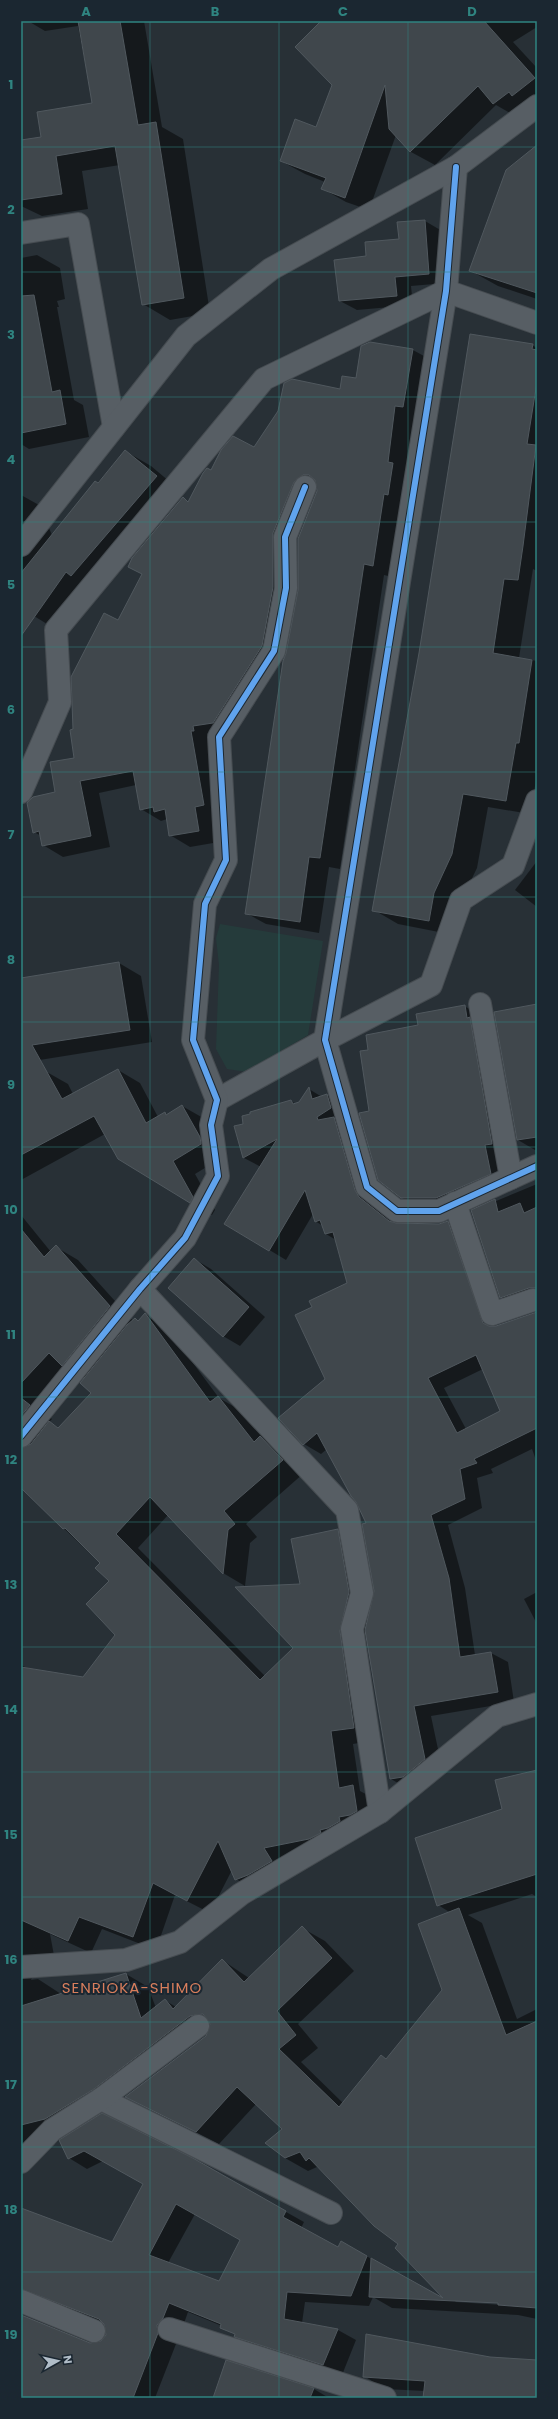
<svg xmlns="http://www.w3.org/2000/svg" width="558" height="2419" font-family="Poppins,sans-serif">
  <rect width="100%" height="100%" fill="#283036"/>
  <!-- green -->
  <path fill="#253b3b" d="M220 924 323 941 308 1035 247 1072 227 1069 216 1049 219 965 216 938Z"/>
  <!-- shadow -->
  <g fill="#0007" fill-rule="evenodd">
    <path d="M28 21H144L162 127 183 139 210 313 170 320 143 304 120 165 82 171 88 209 42 216 21 206V141L42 138 93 104 78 26 45 31Z"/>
    <path d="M322 21H537V27L513 42 537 68V109L517 117 496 105 435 165 411 152 396 135 369 210 346 202 323 189 325 182 305 174 281 161 316 128 333 85Z"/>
    <path d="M537 147V299L498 286 471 271Z"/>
    <path d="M425 221 442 231 446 283 411 286 413 305 357 310 340 301 367 257 400 240Z"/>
    <path d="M37 255 60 268 65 299 57 301 59 307H57L74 400 83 405 89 437 29 449 21 444V258Z"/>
    <path d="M370 343 413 350 433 361 392 577 384 575 340 869 329 867 319 933 266 924 246 913 287 654 319 489 313 493 293 544V599L212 737 219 842 190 847 170 835 167 819 161 821 141 809 136 785 99 793 110 847 63 857 43 845 41 836 34 832 76 758 74 730 118 622 183 498 189 502 211 471 254 449 357 379Z"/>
    <path d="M532 345 537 348V571L533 569 519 658 537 661V775L530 814 488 807 477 868 458 907 454 935 398 924 374 910Z"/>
    <path d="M125 451 151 466 182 492 60 632 21 608V495L39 505 52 535Z"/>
    <path d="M537 861V907L515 890Z"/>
    <path d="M119 963 141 976 152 1042 21 1063V979Z"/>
    <path d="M537 1005V1149L535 1150 518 1140Z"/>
    <path d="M464 1006 481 1015 506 1183 419 1207 402 1198 370 1112 369 1051Z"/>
    <path d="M118 1070 140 1083 158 1117 165 1113 168 1115 182 1106 205 1119 223 1157 195 1174 215 1210 212 1215 190 1202 105 1134 21 1180V1085L45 1071 68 1084 73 1094Z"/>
    <path d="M309 1089 322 1097 327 1095 344 1105 376 1207 397 1224H439L448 1222 465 1232 496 1327 537 1313V1463L532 1449 491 1469 493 1473 477 1478 482 1508 448 1525 465 1588 475 1655 491 1653 508 1662 514 1702 431 1716 442 1768 408 1789 391 1779 366 1629 362 1644 377 1740 353 1744 360 1791 375 1799 379 1824 258 1892 236 1879 232 1870 210 1913 175 1895 156 1950 102 1929 91 1953 50 1934 56 1966 36 1969 31 1980 38 1979 61 1994 126 1974 148 1987 156 2008 166 2001 176 2007 222 1960 249 1978 302 1928 325 1941 354 1971 298 2024 318 2048 301 2062 344 2104 382 2056 387 2060 444 1990 451 1913 438 1905 503 1810 537 1771V1897L532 1894 468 1915 482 1923 517 2019 537 2009V2319L518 2315 392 2308 373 2297 369 2306 305 2302 302 2323 338 2330 356 2340 342 2375 254 2347 222 2326 188 2312 182 2329 175 2335 176 2344 155 2398H21V2316L89 2344 102 2342 108 2330 103 2323 45 2299 21 2294V2209L112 2244 144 2184 103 2161 87 2169 69 2158 61 2141 190 2158 304 2222 301 2228 338 2248 341 2242 447 2301 397 2248 399 2244 317 2167 308 2171 285 2158 283 2129 256 2104 219 2144 127 2097 207 2036 210 2031 117 2101 68 2132 55 2144 21 2152V1665L27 1668 84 1678 116 1635 110 1581 101 1564 21 1487V1215L51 1252 56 1247 78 1260 133 1321 135 1319 139 1321 145 1315 167 1328 219 1398 240 1410 263 1438 283 1450 304 1473 246 1524 257 1537 250 1543 245 1586 223 1573 168 1515 138 1548 265 1676 294 1648 301 1585 338 1530 360 1543 372 1607 375 1591 367 1524 357 1501 327 1449 321 1454 304 1444 326 1379 313 1307 349 1284 336 1240 326 1234 323 1226 315 1221 313 1214 286 1260 226 1224 261 1167 244 1158 245 1125 291 1101 296 1104 300 1103ZM69 1369 85 1378 92 1393 59 1428 49 1422 52 1419 35 1405ZM483 1369 501 1412 466 1429 444 1388ZM195 2214 241 2240 220 2282 168 2263ZM454 2300 504 2303 503 2305 456 2302Z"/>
    <path d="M537 1184V1302L518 1307 501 1297 472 1211Z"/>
    <path d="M194 1259 211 1269 265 1317 240 1346 223 1336Z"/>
    <path d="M537 1592V1624L524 1599Z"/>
    <path d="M489 2358 537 2361V2398H424L425 2391 385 2389 364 2376Z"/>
    <path d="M227 2362 314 2389 329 2398H216Z"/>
  </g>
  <!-- building -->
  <g fill="#40474c" stroke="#50585e" fill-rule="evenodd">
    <path d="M78 21H120L138 125 156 122 184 298 142 305 115 146 56 156 62 194 21 200V140L41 137 37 112 92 103Z"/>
    <path d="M321 21H484L535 78 512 96 509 92 493 104 478 86 410 152 389 129 385 85 345 198 321 189 326 178 280 161 295 119 316 127 332 85 295 47Z"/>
    <path d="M537 145V293L469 271 506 170Z"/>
    <path d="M425 220 429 274 395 277 397 296 339 301 334 260 366 256 365 242 399 239 397 222Z"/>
    <path d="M34 295 52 392 60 390 66 424 21 433V296Z"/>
    <path d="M470 334 533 344 532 349 537 350V382L527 444 536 445 523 546 518 580 504 579 493 653 532 660 519 743H516L506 801 463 794 452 854 434 893 429 921 372 911 419 653Z"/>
    <path d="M370 342 413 349 403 407 395 406 388 462 393 463 388 495 384 494 373 566 364 564 320 858 309 857 300 922 245 914 283 661 286 653 298 590V539L317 491 315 480 309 475H303L294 482 273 533V587L262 646 213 723 193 726 194 731H191L204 805 195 807 199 831 169 836 165 809 154 812 153 807 140 810 133 771 80 781 91 836 42 846 39 831 33 833 27 803 33 797 55 792 50 762 74 758 70 730 73 729 71 677 104 613 118 620 142 574 128 567 132 558 183 497 188 502 203 473 207 468 211 470 221 450 233 436 254 447 278 411 284 383 292 379 340 389 342 376 356 378 361 346Z"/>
    <path d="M125 450 157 476 71 576 66 572 21 636V573L95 481 98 483Z"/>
    <path d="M119 962 130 1030 32 1045 62 1099 118 1069 146 1123 165 1112 166 1115 182 1105 200 1137 201 1144 173 1161 193 1197 190 1203 118 1159 94 1116 21 1155V978Z"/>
    <path d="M537 1004V1137L517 1140 494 1012Z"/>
    <path d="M465 1005 467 1018 470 1017 492 1144 485 1145 491 1174 436 1198H401L378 1180 359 1113 369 1111 360 1051 368 1050 366 1035 418 1025 416 1014Z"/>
    <path d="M309 1087 312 1099 327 1094 331 1108 317 1117 318 1120 334 1117 355 1190 359 1197 389 1221 396 1223 439 1224 448 1221 483 1323 489 1326H496L537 1312V1428L474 1459 477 1463 460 1469 465 1499 431 1515 449 1578 460 1657 491 1652 498 1692 414 1706 425 1759 403 1777 390 1779 365 1630 374 1591 362 1524 366 1523 356 1502 351 1496 317 1433 303 1445 278 1418 325 1379 295 1315 312 1307 309 1301 347 1283 333 1232 325 1234 320 1220 315 1222 305 1190 269 1251 224 1224 277 1139 243 1158 234 1126 243 1124 242 1116 250 1114V1112L291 1100 293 1104 299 1102ZM476 1355 500 1411 457 1433 428 1378Z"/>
    <path d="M495 1199 498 1212 520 1203 524 1213 537 1207V1288H529L500 1298 471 1210Z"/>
    <path d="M21 1229 44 1257 56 1245 110 1306 62 1366 49 1353 21 1383Z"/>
    <path d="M194 1258 249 1307 223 1337 168 1288Z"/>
    <path d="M145 1313 210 1402 218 1396 254 1442 260 1436 283 1460 224 1511 235 1524 228 1530 223 1574 150 1497 116 1534 260 1680 293 1648 235 1587 300 1584 291 1539 338 1529 349 1592 340 1631 354 1728 331 1731 339 1788 353 1785 357 1811 350 1815 339 1817 340 1821 328 1828 320 1830 321 1833 309 1839 264 1848 272 1861 248 1875 235 1880 218 1841 187 1901 153 1883 133 1937 79 1917 68 1941 21 1920V1667L83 1677 115 1635 86 1604 109 1581 95 1568 100 1563 65 1528 63 1529 21 1488V1448L31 1444 49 1421 58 1428 91 1393 80 1383 127 1325 135 1318 138 1321Z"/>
    <path d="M21 1398 30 1405 21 1416Z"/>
    <path d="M537 1770V1874L437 1906 415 1838 502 1809 495 1780Z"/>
    <path d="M459 1908 506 2035 537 2021V2308L498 2305V2303L369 2297 371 2258 443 2298 395 2248 398 2244 374 2226 309 2158 306 2161 300 2152 285 2158 265 2143 282 2129 237 2087 196 2132 125 2097 206 2036 210 2024 203 2014 190 2016 94 2089 45 2119 21 2125V2006L126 1973 141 2018 165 1999 173 2009 222 1959 244 1982 302 1926 332 1958 277 2011 296 2035 279 2049 339 2107 381 2055 386 2059 442 1990 418 1924Z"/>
    <path d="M102 2113 191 2157 286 2211 283 2217 338 2247 341 2241 367 2256 351 2296 287 2292 284 2319 338 2329 323 2365 234 2337 235 2334 220 2328 221 2324 169 2303 163 2318 157 2325 158 2333 133 2398H21V2315L90 2343 101 2341 106 2335 104 2324 99 2319 21 2289V2208L112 2242 143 2184 84 2151 68 2159 59 2140ZM176 2204 240 2240 219 2281 149 2255Z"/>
    <path d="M366 2334 490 2357 537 2360V2398H423L425 2381 363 2377Z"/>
    <path d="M226 2360 314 2388 310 2398H213Z"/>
  </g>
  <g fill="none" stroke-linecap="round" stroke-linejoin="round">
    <!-- minor casing -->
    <g stroke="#464c51" stroke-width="24">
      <g id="minor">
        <path d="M456 167 446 291 325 1040 367 1187 397 1211H439L537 1166"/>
        <path d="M21 233 78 224 114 427"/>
        <path d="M21 545 186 336 271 269 456 167 537 106"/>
        <path d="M21 792 60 702 56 630 264 379 446 291 537 323"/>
        <path d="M480 1004 511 1178"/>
        <path d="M217 1100 325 1040 431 985 461 900 513 866 537 801"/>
        <path d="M455 1203 492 1314 533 1300"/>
        <path d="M140 1289 347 1510 362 1593 352 1629 380 1812"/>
        <path d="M21 1436 140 1289 185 1238 218 1176 211 1125 217 1100 193 1040 205 904 226 860 219 737 274 651 286 588 285 537 305 487"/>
        <path d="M21 1967 126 1960 180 1942 241 1894 380 1812 497 1716 537 1704"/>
        <path d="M101 2099 331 2213"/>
        <path d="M21 2162 52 2130 101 2099 198 2026"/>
        <path d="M21 2301 94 2331"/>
        <path d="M169 2329 385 2398"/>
      </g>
    </g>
    <!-- minor -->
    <use href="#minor" stroke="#575e64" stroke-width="22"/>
    <!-- cycleway casing -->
    <g stroke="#1b2731" stroke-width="8">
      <g id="cycleway">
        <path d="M456 167 446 291 325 1040 367 1187 397 1211H439L537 1166"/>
        <path d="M21 1436 140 1289 185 1238 218 1176 211 1125 217 1100 193 1040 205 904 226 860 219 737 274 651 286 588 285 537 305 487"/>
      </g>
    </g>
    <!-- cycleway -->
    <use href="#cycleway" stroke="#60a3ed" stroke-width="6"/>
  </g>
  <!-- grid -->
  <path fill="none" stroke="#2f8480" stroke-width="1" stroke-opacity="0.55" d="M150 21V2398M279 21V2398M408 21V2398M21 147H537M21 272H537M21 397H537M21 522H537M21 647H537M21 772H537M21 897H537M21 1022H537M21 1147H537M21 1272H537M21 1397H537M21 1522H537M21 1647H537M21 1772H537M21 1897H537M21 2022H537M21 2147H537M21 2272H537"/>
  <g text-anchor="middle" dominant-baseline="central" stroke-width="4" stroke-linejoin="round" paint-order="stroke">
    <!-- neighbourhood labels -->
    <g font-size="15" letter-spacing="1" fill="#d87e5c" stroke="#1b2731">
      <text x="132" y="1987">SENRIOKA-SHIMO</text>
    </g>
  </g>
  <!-- border -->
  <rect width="558" height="2419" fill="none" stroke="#1b2731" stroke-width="44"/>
  <!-- north arrow -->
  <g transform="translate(58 2361) rotate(82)" stroke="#1b2731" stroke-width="3" paint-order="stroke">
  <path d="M0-3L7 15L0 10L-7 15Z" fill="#b1bdc8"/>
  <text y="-6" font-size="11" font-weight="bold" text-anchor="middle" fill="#b1bdc8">N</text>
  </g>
  <rect x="22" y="22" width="514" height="2375" fill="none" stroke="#2f8480" stroke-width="1.5"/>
  <g font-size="13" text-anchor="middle" font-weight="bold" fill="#2f8480">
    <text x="86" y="16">A</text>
    <text x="215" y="16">B</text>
    <text x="343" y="16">C</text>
    <text x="472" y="16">D</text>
    <text x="11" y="89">1</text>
    <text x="11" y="214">2</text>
    <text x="11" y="339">3</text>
    <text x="11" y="464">4</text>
    <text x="11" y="589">5</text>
    <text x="11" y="714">6</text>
    <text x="11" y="839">7</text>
    <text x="11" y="964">8</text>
    <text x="11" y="1089">9</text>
    <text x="11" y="1214">10</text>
    <text x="11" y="1339">11</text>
    <text x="11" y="1464">12</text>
    <text x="11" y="1589">13</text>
    <text x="11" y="1714">14</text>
    <text x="11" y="1839">15</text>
    <text x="11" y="1964">16</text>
    <text x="11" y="2089">17</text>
    <text x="11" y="2214">18</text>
    <text x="11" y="2339">19</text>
  </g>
</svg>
